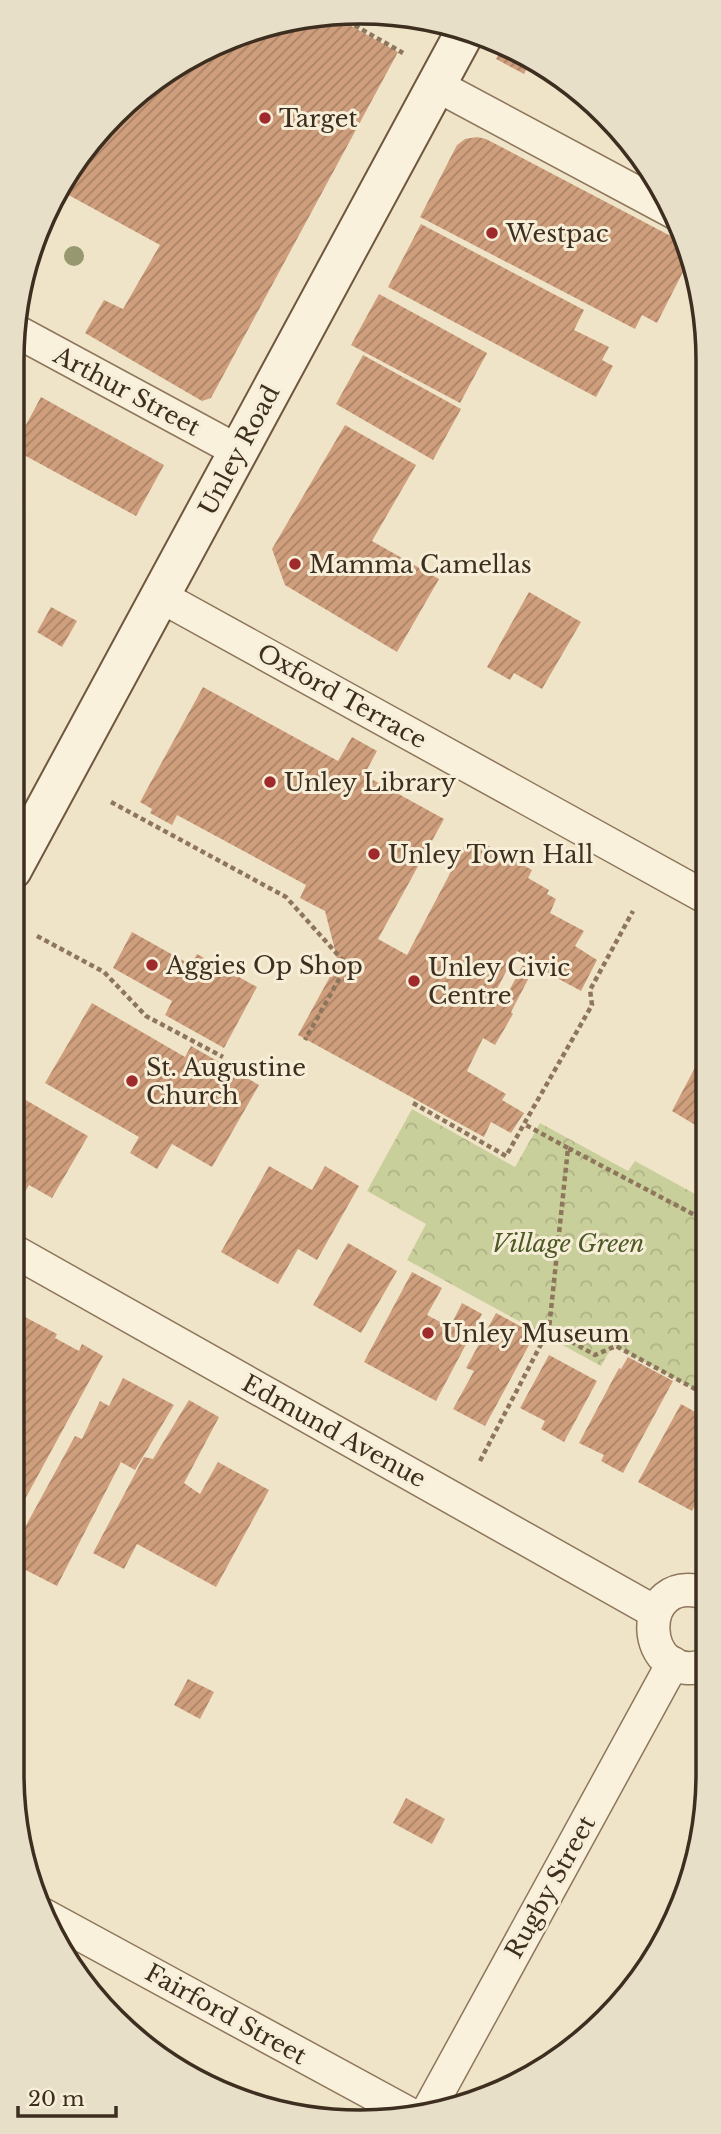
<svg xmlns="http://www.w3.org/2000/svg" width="721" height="2134" font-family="'Libre Baskerville',serif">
  <defs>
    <pattern id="park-crowns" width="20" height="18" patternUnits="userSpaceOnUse" patternTransform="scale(1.75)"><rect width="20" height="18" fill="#c9cf9b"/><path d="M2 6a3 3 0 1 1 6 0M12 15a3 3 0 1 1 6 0" fill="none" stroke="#aeb285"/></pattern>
    <pattern id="building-hatch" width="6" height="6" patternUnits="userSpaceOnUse" patternTransform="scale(1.75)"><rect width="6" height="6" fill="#cf9f7d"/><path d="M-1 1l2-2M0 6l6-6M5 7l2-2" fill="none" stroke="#a98266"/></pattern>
  </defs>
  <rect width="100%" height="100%" fill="#f0e4c8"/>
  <!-- park -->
  <path fill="url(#park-crowns)" d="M412 1109 515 1167 540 1123 628 1171 635 1161 708 1201V1396L613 1345 601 1366 407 1260 426 1224 367 1191Z"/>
  <!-- building -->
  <g fill="url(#building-hatch)" fill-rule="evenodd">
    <path d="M315 15 333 16 398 52 211 398 202 401 85 333 104 300 123 309 160 245 63 192 84 149 186 59Z"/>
    <path d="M503 46 535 59 551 73 530 62 524 74 496 59Z"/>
    <path d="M477 137 486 139 684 243 689 260 657 323 642 315 635 329 420 217 457 145 465 139Z"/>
    <path d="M421 224 584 310 574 330 609 347 602 360 613 366 596 397 388 287Z"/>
    <path d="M379 294 487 353 460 403 351 345Z"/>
    <path d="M363 355 461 409 433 460 336 404Z"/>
    <path d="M41 397 164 465 136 516 13 449Z"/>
    <path d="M345 425 416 465 372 541 439 579 397 652 285 585 272 549Z"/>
    <path d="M529 592 581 622 542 689 514 673 510 680 487 667Z"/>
    <path d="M51 607 77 621 62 647 37 632Z"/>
    <path d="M203 687 338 761 352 737 377 751 364 775 444 819 378 939 407 955 465 845 473 849 478 840 532 870 528 878 549 890 547 894 556 899 550 913 584 931 575 946 597 960 581 991 535 966 511 1012 513 1014 495 1045 483 1038 467 1071 506 1094 502 1100 524 1113 511 1133 491 1122 484 1137 298 1035 338 962 325 911 300 898 306 885 177 815 172 825 150 813 152 809 140 802ZM517 951 527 957 501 1006 491 1000Z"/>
    <path d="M132 932 191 965 197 954 257 987 224 1048 165 1015 172 1001 113 968Z"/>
    <path d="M92 1003 185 1057 191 1046 259 1085 212 1167 172 1144 157 1169 130 1153 139 1137 45 1083Z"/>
    <path d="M707 1045V1132L672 1111Z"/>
    <path d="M12 1092 88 1136 52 1198 29 1185 25 1192 12 1185Z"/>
    <path d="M269 1166 312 1190 325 1166 359 1186 317 1260 298 1249 278 1284 221 1252Z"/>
    <path d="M348 1243 397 1271 361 1333 313 1305Z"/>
    <path d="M412 1272 442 1288 427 1315 450 1327 462 1303 482 1314 436 1401 364 1362Z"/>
    <path d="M12 1310 57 1334 55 1338 79 1351 82 1344 103 1356 24 1501 12 1495V1417L15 1412 12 1410Z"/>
    <path d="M496 1313 535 1334 485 1426 453 1409 474 1371 466 1368Z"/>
    <path d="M549 1355 597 1381 564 1442 541 1429 545 1421 520 1408Z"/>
    <path d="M628 1357 673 1381 623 1473 601 1461 604 1455 579 1443 619 1368 621 1369Z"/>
    <path d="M123 1378 174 1405 135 1470 121 1462 57 1586 12 1563V1551L75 1436 82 1439 100 1401 109 1406Z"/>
    <path d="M708 1397V1481L692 1511 638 1482 681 1404 699 1414Z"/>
    <path d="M189 1400 219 1417 184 1483 200 1494 218 1462 269 1490 216 1587 137 1544 124 1569 93 1553 144 1457 153 1459Z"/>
    <path d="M188 1679 214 1692 200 1719 174 1705Z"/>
    <path d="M406 1798 445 1819 432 1844 393 1823Z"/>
  </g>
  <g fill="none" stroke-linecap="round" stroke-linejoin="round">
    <!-- street casing -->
    <g stroke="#8d765c" stroke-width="35">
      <g id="street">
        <path d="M436 85 675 213"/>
        <path d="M16 331 238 451"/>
        <path d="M160 596 707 898"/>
        <path d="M12 1250 655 1612"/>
        <path d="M708 1594C632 1567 638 1692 709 1664"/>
        <path d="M44 1915 408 2113"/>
        <path d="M428 2111 673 1663"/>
      </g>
    </g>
    <!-- secondary casing -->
    <g stroke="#6f573f" stroke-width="42">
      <path id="secondary" d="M12 870 466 30"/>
    </g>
    <!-- path -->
    <g stroke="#8d765c" stroke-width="4.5" stroke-dasharray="5 3.5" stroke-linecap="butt">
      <path d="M340 17 403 53"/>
      <path d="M111 802 286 897 347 965 305 1040"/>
      <path d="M37 936 104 972 146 1016 223 1057"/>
      <path d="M413 1103 506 1156 524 1124"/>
      <path d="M568 1148 524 1124 592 1005 590 990 633 911"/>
      <path d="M549 1329 595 1355 616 1346 708 1396"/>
      <path d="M480 1461 549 1329 568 1148 708 1222"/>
    </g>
    <!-- street -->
    <use href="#street" stroke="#faf1dc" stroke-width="32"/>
    <!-- secondary -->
    <use href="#secondary" stroke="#faf1dc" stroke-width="38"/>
  </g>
  <!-- trees -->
  <circle fill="#96986f" cx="74" cy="256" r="10"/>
  <!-- markers -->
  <g fill="#9e2a2b" stroke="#f7eed8" stroke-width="2.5">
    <circle cx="265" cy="118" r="7"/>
    <circle cx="492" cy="233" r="7"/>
    <circle cx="295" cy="564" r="7"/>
    <circle cx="270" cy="782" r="7"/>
    <circle cx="374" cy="854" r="7"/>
    <circle cx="152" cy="965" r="7"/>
    <circle cx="414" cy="981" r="7"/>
    <circle cx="132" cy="1081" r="7"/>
    <circle cx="428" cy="1333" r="7"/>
  </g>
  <g text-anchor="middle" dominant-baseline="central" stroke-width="6" stroke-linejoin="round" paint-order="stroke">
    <!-- poi labels -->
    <g font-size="24" fill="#3d2e20" stroke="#f7eed8" text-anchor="start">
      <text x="279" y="118">Target</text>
      <text x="506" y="233">Westpac</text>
      <text x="309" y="564">Mamma Camellas</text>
      <text x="284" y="782">Unley Library</text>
      <text x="388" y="854">Unley Town Hall</text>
      <text x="166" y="965">Aggies Op Shop</text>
      <text x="428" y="967">Unley Civic<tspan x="428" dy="28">Centre</tspan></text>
      <text x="146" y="1067">St. Augustine<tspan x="146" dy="28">Church</tspan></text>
      <text x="442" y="1333">Unley Museum</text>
    </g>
    <!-- street labels -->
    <g font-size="24" fill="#3d2e20" stroke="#f7eed8">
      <text transform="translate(127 391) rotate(28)">Arthur Street</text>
      <text transform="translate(239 450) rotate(-62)">Unley Road</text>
      <text transform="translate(342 696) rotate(29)">Oxford Terrace</text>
      <text transform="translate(334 1431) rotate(29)">Edmund Avenue</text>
      <text transform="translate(550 1887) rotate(-61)">Rugby Street</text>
      <text transform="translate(226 2014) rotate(29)">Fairford Street</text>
    </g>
    <!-- park labels -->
    <g font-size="24" font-style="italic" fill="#4d5a26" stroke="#f7eed8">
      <text x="568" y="1243">Village Green</text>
    </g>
  </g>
  <!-- crop -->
  <path d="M0 0H721V2134H0ZM360 24H360A336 336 0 0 1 696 360V1774A336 336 0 0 1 360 2110H360A336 336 0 0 1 24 1774V360A336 336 0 0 1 360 24Z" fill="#e8dfc9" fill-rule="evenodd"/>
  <path fill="none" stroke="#3d2e20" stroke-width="3.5" d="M360 24H360A336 336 0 0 1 696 360V1774A336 336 0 0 1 360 2110H360A336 336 0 0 1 24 1774V360A336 336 0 0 1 360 24Z"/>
  <!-- scale -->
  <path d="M18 2106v10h98v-10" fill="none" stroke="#3d2e20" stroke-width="3.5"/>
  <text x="28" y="2106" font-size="21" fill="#3d2e20" stroke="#f7eed8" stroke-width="5" paint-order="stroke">20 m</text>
</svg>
